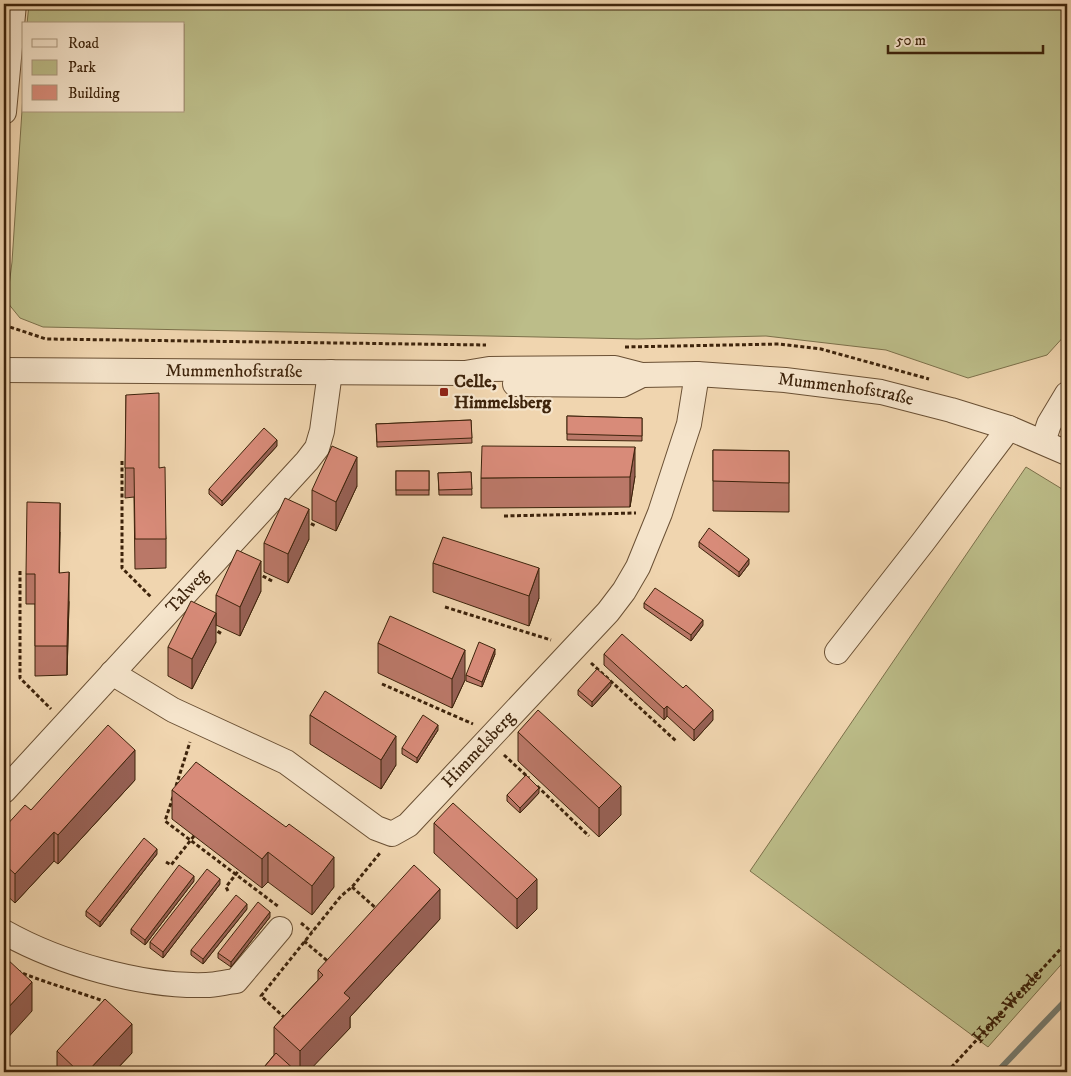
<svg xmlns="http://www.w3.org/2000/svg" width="1071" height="1076" font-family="'IM FELL DW Pica',serif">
  <rect width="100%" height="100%" fill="#f0d5af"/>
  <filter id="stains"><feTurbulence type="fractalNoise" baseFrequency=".004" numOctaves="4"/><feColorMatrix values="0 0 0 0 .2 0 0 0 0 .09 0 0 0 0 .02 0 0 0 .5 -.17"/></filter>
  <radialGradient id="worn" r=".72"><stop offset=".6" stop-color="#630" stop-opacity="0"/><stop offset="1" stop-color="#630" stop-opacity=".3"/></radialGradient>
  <!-- green -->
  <g fill="#bcbd89" stroke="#7c704a">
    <path d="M29 4H1067V333L1047 355 968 378 886 350 766 336 637 339 43 327 20 318 7 302 12 262 24 80V111H184V24H27Z"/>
    <path d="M1026 467 1067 492V958L988 1047 750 871Z"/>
  </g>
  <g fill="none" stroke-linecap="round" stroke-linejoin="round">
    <!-- stream -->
    <path stroke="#777c70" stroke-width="6" d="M997 1072 1067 999"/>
    <!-- minor casing -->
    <g stroke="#6a5034" stroke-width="26">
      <g id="minor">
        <path d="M4 112 14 4"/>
        <path id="s2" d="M4 370 465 373 489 369 615 368 642 375 697 374 785 380 881 392 951 410 1009 428 1067 453"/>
        <path d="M515 384 622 385 642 375"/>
        <path d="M1043 442 1049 424 1067 394"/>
        <path d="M837 652 923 542 1009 428"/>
        <path id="s3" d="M112 673 173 710 286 762 376 828 392 834 408 825 608 612 624 591 638 567 660 513 689 424 697 374"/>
        <path id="s4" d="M4 791 307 461 317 448 322 431 330 372"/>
        <path d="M4 932C59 963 142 987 206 985 216 985 226 982 236 981L280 929"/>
      </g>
    </g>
    <!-- path -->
    <g stroke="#3d230b" stroke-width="3" stroke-dasharray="4 2.5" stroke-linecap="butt">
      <path d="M4 325 46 339 486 345"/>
      <path d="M625 347 779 344 821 349 929 379"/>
      <path d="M122 461V568L152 598"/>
      <path d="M504 516 636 513"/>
      <path d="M305 521 316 526"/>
      <path d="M20 571V678L51 709"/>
      <path d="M257 573 274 582"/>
      <path d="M445 607 551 640"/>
      <path d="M212 628 222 634"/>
      <path d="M591 663 676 741"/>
      <path d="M382 684 473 724"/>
      <path d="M504 755 529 778"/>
      <path d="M176 786 190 742"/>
      <path d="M537 786 589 836"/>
      <path d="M173 797 165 821 279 907"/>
      <path d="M166 862 171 865 194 836"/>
      <path d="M352 887 378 910"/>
      <path d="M228 891 226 887 239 870"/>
      <path d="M301 923 312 932"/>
      <path d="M304 941 330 963"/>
      <path d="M17 971C46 983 76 991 106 1002"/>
      <path d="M285 1018 261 996 341 896 352 887 380 853"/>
      <path id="s1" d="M947 1072 1067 942"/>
    </g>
    <!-- minor -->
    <use href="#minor" stroke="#f5e4cb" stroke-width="24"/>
  </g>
  <!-- wall -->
  <g fill="#ba7868" stroke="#3d230b">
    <path d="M126 395 159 468 166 539V568L135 569 134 497 125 498Z"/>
    <path d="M567 416 642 418V441L567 440Z"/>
    <path d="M471 420 472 443 377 447 376 424Z"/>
    <path d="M277 446 222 506 209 494V489Z"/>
    <path d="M713 450 789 451V512L713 511Z"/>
    <rect x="396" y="471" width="33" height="24"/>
    <path d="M471 472 472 495H439L438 473Z"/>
    <path d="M635 476 630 507 481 508V478Z"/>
    <path d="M357 486 336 531 312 520V490Z"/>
    <path d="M60 532 59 573 69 602 67 675 35 676V604H26V574Z"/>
    <path d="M309 539 288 583 264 572V543Z"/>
    <path d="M699 542 749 564 739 577 699 547Z"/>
    <path d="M433 563 539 598 529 626 433 592Z"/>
    <path d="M261 591 240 636 216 625V595Z"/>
    <path d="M644 603 703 625 691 641 644 608Z"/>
    <path d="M216 642 192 689 168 676V647Z"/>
    <path d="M378 643 465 680 452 708 378 673Z"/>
    <path d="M495 654 482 687 466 681V675Z"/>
    <path d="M604 654 713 720 694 741 667 716 664 720 604 665Z"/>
    <path d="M611 686 592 707 578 695V690Z"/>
    <path d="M310 715 396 765 381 789 310 744Z"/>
    <path d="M438 730 417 763 402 754V748Z"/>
    <path d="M518 732 621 815 599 837 518 761Z"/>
    <path d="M135 780 58 864 54 861 15 903 4 893V828L31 810Z"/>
    <path d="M172 790 334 887 312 915 268 882 262 888 172 819Z"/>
    <path d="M539 793 520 813 507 801V795Z"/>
    <path d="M434 823 537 909 517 929 434 853Z"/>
    <path d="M157 854 100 927 86 916V911Z"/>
    <path d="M194 881 145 945 131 934V929Z"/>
    <path d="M220 884 163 958 150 948V942Z"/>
    <path d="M247 909 203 964 191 955V950Z"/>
    <path d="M270 917 231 967 218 958V953Z"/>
    <path d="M440 919 350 1017V1028L307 1072H266L265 1071V1066L274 1055V1027L318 980V970Z"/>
    <path d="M57 1051 132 1053 114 1072H57Z"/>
  </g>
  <!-- shaded-wall -->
  <g fill="#976155" stroke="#3d230b">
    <path d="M277 440V446L222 506V501Z"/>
    <path d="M635 447V476L630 507V477Z"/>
    <path d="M357 457V486L336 531V502Z"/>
    <path d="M60 503V532L59 602V573Z"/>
    <path d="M309 509V539L288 583V554Z"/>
    <path d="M749 559V564L739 577V572Z"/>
    <path d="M261 561V591L240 636V607Z"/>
    <path d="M539 568V598L529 626V596Z"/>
    <path d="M69 572V602L67 675V646Z"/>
    <path d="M216 613V642L192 689V659Z"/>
    <path d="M703 620V625L691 641V635Z"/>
    <path d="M495 649V654L482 687V682Z"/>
    <path d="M465 650V680L452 708V679Z"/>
    <path d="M611 681V686L592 707V702Z"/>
    <path d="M667 706V716L664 720V709Z"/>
    <path d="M713 710V720L694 741V730Z"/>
    <path d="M438 725V730L417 763V758Z"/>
    <path d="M396 736V765L381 789V760Z"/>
    <path d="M135 750V780L58 864V835Z"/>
    <path d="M621 786V815L599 837V808Z"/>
    <path d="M539 788V793L520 813V808Z"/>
    <path d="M54 832V861L15 903V874Z"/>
    <path d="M157 849V854L100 927V922Z"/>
    <path d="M268 852V882L262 888V859Z"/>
    <path d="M334 857V887L312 915V886Z"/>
    <path d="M194 876V881L145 945V940Z"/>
    <path d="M220 879V884L163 958V952Z"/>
    <path d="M537 879V909L517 929V899Z"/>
    <path d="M440 889V919L350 1017V1028L308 1072H300V1051L344 993Z"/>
    <path d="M247 904V909L203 964V959Z"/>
    <path d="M270 912V917L231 967V962Z"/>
    <path d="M32 982V1011L4 1042V1012Z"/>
    <path d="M132 1024V1053L114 1072H87Z"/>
  </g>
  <!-- building -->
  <g fill="#d88b79" stroke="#3d230b">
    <path d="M159 393V468L165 467 166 539H135L134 468H125L126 395Z"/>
    <path d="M567 416 642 418V436L567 434Z"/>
    <path d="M471 420 472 438 377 442 376 424Z"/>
    <path d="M264 428 277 440 222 501 209 489Z"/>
    <path d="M332 446 357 457 336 502 312 490Z"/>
    <path d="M482 446 635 447 630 477 481 478Z"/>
    <path d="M713 450 789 451V483L713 481Z"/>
    <rect x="396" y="471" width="33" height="19"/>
    <path d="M471 472 472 489 439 490 438 473Z"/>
    <path d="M285 498 309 509 288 554 264 543Z"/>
    <path d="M27 502 60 503 59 573 69 572 67 646H35V574H26Z"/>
    <path d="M709 528 749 559 739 572 699 542Z"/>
    <path d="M443 537 539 568 529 596 433 563Z"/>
    <path d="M237 550 261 561 240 607 216 595Z"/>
    <path d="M655 588 703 620 691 635 644 603Z"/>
    <path d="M191 601 216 613 192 659 168 647Z"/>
    <path d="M390 616 465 650 452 679 378 643Z"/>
    <path d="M622 634 683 688 686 685 713 710 694 730 667 706 664 709 604 654Z"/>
    <path d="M479 642 495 649 482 682 466 675Z"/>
    <path d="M597 669 611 681 592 702 578 690Z"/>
    <path d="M325 691 396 736 381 760 310 715Z"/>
    <path d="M538 710 621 786 599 808 518 732Z"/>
    <path d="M423 715 438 725 417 758 402 748Z"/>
    <path d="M108 725 135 750 58 835 54 832 15 874 4 864V828L25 805 31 810Z"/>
    <path d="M196 762 286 827 289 824 334 857 312 886 268 852 262 859 172 790Z"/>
    <path d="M526 775 539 788 520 808 507 795Z"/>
    <path d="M453 803 537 879 517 899 434 823Z"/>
    <path d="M144 838 157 849 100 922 86 911Z"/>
    <path d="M179 865 194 876 145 940 131 929Z"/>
    <path d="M414 865 440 889 344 993 350 998 300 1051 274 1027 323 975 318 970Z"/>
    <path d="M207 869 220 879 163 952 150 942Z"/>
    <path d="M236 895 247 904 203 959 191 950Z"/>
    <path d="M258 902 270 912 231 962 218 953Z"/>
    <path d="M7 959 32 982 4 1012V963Z"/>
    <path d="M105 999 132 1024 87 1072H79L57 1051Z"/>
    <path d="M276 1053 297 1072H272L265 1066Z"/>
  </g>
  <!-- markers -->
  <rect fill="#8f2418" stroke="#f5e4cb" stroke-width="2" x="439" y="387" width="10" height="10" rx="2.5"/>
  <g text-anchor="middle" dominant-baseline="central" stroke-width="4.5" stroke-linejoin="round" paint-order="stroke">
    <!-- street labels -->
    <g font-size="18" fill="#3d230b" stroke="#f5e4cb">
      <text stroke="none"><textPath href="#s2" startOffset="230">Mummenhofstraße</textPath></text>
      <text stroke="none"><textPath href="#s2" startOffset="844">Mummenhofstraße</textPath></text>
      <text stroke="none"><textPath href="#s4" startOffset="271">Talweg</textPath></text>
      <text stroke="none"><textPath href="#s3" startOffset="446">Himmelsberg</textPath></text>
      <text stroke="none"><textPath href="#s1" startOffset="89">Hohe Wende</textPath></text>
    </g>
    <!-- poi labels -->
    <g font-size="18" font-weight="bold" fill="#3d230b" stroke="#f5e4cb" text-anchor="start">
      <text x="454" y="382">Celle,<tspan x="454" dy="21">Himmelsberg</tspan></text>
    </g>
  </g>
  <!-- margin -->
  <rect width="1071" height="1076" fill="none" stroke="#f0d5af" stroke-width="20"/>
  <rect x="5" y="5" width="1061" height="1066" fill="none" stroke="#3d230b" stroke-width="2.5"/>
  <rect x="10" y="10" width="1051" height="1056" fill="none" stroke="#3d230b"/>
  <!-- legend -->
  <rect x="22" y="22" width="162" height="90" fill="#f5e4cb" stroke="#ab977e"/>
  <rect x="32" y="39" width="25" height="8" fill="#f5e4cb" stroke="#ab977e"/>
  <text x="68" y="48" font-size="15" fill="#3d230b">Road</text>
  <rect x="32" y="60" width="25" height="15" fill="#bcbd89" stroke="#ab977e"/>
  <text x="68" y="72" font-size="15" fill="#3d230b">Park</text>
  <rect x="32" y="85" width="25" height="15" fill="#d88b79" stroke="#ab977e"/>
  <text x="68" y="98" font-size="15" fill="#3d230b">Building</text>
  <!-- scale -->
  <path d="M888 45v8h155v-8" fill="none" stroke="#3d230b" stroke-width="2.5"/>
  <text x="896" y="45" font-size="15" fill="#3d230b" stroke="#f5e4cb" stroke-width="4" paint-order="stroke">50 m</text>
  <rect width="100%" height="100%" filter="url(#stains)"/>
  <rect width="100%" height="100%" fill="url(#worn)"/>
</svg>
